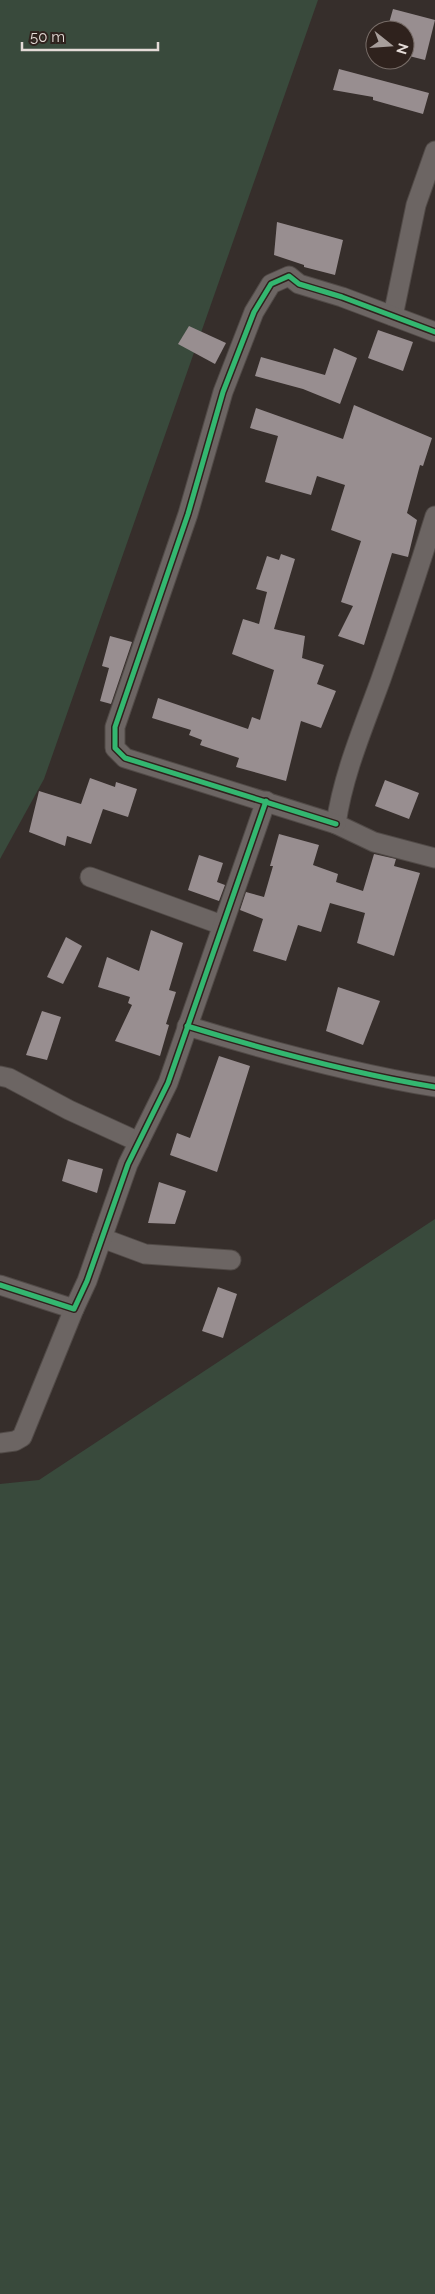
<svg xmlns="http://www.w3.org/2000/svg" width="435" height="2294" font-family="Raleway,sans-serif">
  <rect width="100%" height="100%" fill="#362e2b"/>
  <!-- green -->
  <g fill="#394a3c">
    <path d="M0 0H318L44 779 0 859Z"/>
    <path d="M435 1219V2294H0V1484L39 1480Z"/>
  </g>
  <!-- building -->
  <g fill="#988e90">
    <path d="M393 9 435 20 425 60 405 55V30H387Z"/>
    <path d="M339 69 429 93 423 114 373 100V97L333 90Z"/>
    <path d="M277 222 343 240 335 275 304 267V265L274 255Z"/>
    <path d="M189 326 226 343 215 364 178 344Z"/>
    <path d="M378 330 413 342 403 371 368 358Z"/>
    <path d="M334 348 357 358 340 404 303 389 255 376 261 357 325 375Z"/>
    <path d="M354 405 432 438 423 466 420 465 407 513 417 520 408 557 392 553 364 645 338 636 353 606 341 602 361 541 331 530 345 485 317 476 311 495 265 482 278 436 250 428 256 408 343 439Z"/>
    <path d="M281 554 295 559 274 629 305 636 302 658 324 665 317 684 336 691 321 728 301 721 286 781 236 767 239 758 200 745 202 740 189 735 191 730 152 718 158 698 248 729 252 717 260 720 274 670 232 654 243 619 259 624 267 592 256 589 267 556 279 560Z"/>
    <path d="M110 636 132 642 111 704 100 701 109 668 102 666Z"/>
    <path d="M90 778 115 787 116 782 137 789 128 817 103 809 91 844 67 836 65 846 29 832 39 791 81 804Z"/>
    <path d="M385 780 419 793 409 819 375 806Z"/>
    <path d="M279 834 319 845 313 865 338 874 336 882 363 891 374 854 396 859 394 866 420 873 394 956 357 943 365 913 330 903 321 932 298 925 286 961 253 951 263 919 240 910 246 892 264 897 273 866H270Z"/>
    <path d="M199 855 223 863 217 882 225 885 219 901 188 890Z"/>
    <path d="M151 930 183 943 169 990 176 992 166 1024 169 1025 160 1056 115 1041 132 1005 128 1003 130 997 98 987 107 957 139 971Z"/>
    <path d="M66 937 82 946 63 984 47 977Z"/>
    <path d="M338 987 380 1001 363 1045 326 1031Z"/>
    <path d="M42 1011 61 1017 47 1060 26 1055Z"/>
    <path d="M219 1056 250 1066 217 1172 170 1155 177 1133 190 1138Z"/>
    <path d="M68 1159 103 1169 97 1193 62 1181Z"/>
    <path d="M159 1182 186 1191 175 1224 148 1223Z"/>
    <path d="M218 1287 237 1294 223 1338 202 1331Z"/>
  </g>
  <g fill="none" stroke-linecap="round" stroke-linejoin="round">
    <!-- street casing -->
    <g stroke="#514a47" stroke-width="21">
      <g id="street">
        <path d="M393 316 416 205 435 151"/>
        <path d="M435 516C418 571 400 625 381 679 364 726 343 774 336 824L374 842 435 858"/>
        <path d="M336 824 125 758 115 748V727L188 514 223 392 254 312 271 284 289 276 299 284 342 297 435 332"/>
        <path d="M90 877 222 925"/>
        <path d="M187 1026C269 1051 351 1073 435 1087"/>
        <path d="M0 1076 9 1078 69 1110 139 1142"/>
        <path d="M102 1238 145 1254 231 1260"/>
        <path d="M0 1285 74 1309 87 1281 128 1164 168 1083 266 801"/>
        <path d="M0 1443 15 1441 22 1437 74 1309"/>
      </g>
    </g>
    <!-- street -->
    <use href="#street" stroke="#6c6563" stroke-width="19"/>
    <!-- cycleway casing -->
    <g stroke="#2f221d" stroke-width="8">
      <g id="cycleway">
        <path d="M336 824 125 758 115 748V727L188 514 223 392 254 312 271 284 289 276 299 284 342 297 435 332"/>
        <path d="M187 1026C269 1051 351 1073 435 1087"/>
        <path d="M0 1285 74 1309 87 1281 128 1164 168 1083 266 801"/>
      </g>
    </g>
    <!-- cycleway -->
    <use href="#cycleway" stroke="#33b770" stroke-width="5"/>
  </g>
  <!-- north arrow -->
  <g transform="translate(390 45) rotate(107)"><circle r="24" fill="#2f221d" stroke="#776c67"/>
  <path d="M0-4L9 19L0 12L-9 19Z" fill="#a79e9b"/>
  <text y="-8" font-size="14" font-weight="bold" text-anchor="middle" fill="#e4dbd7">N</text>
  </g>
  <!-- scale -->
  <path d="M22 42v8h136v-8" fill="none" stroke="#e4dbd7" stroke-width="2.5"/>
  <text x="30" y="42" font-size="15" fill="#e4dbd7" stroke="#2f221d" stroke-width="4" paint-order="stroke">50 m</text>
</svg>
